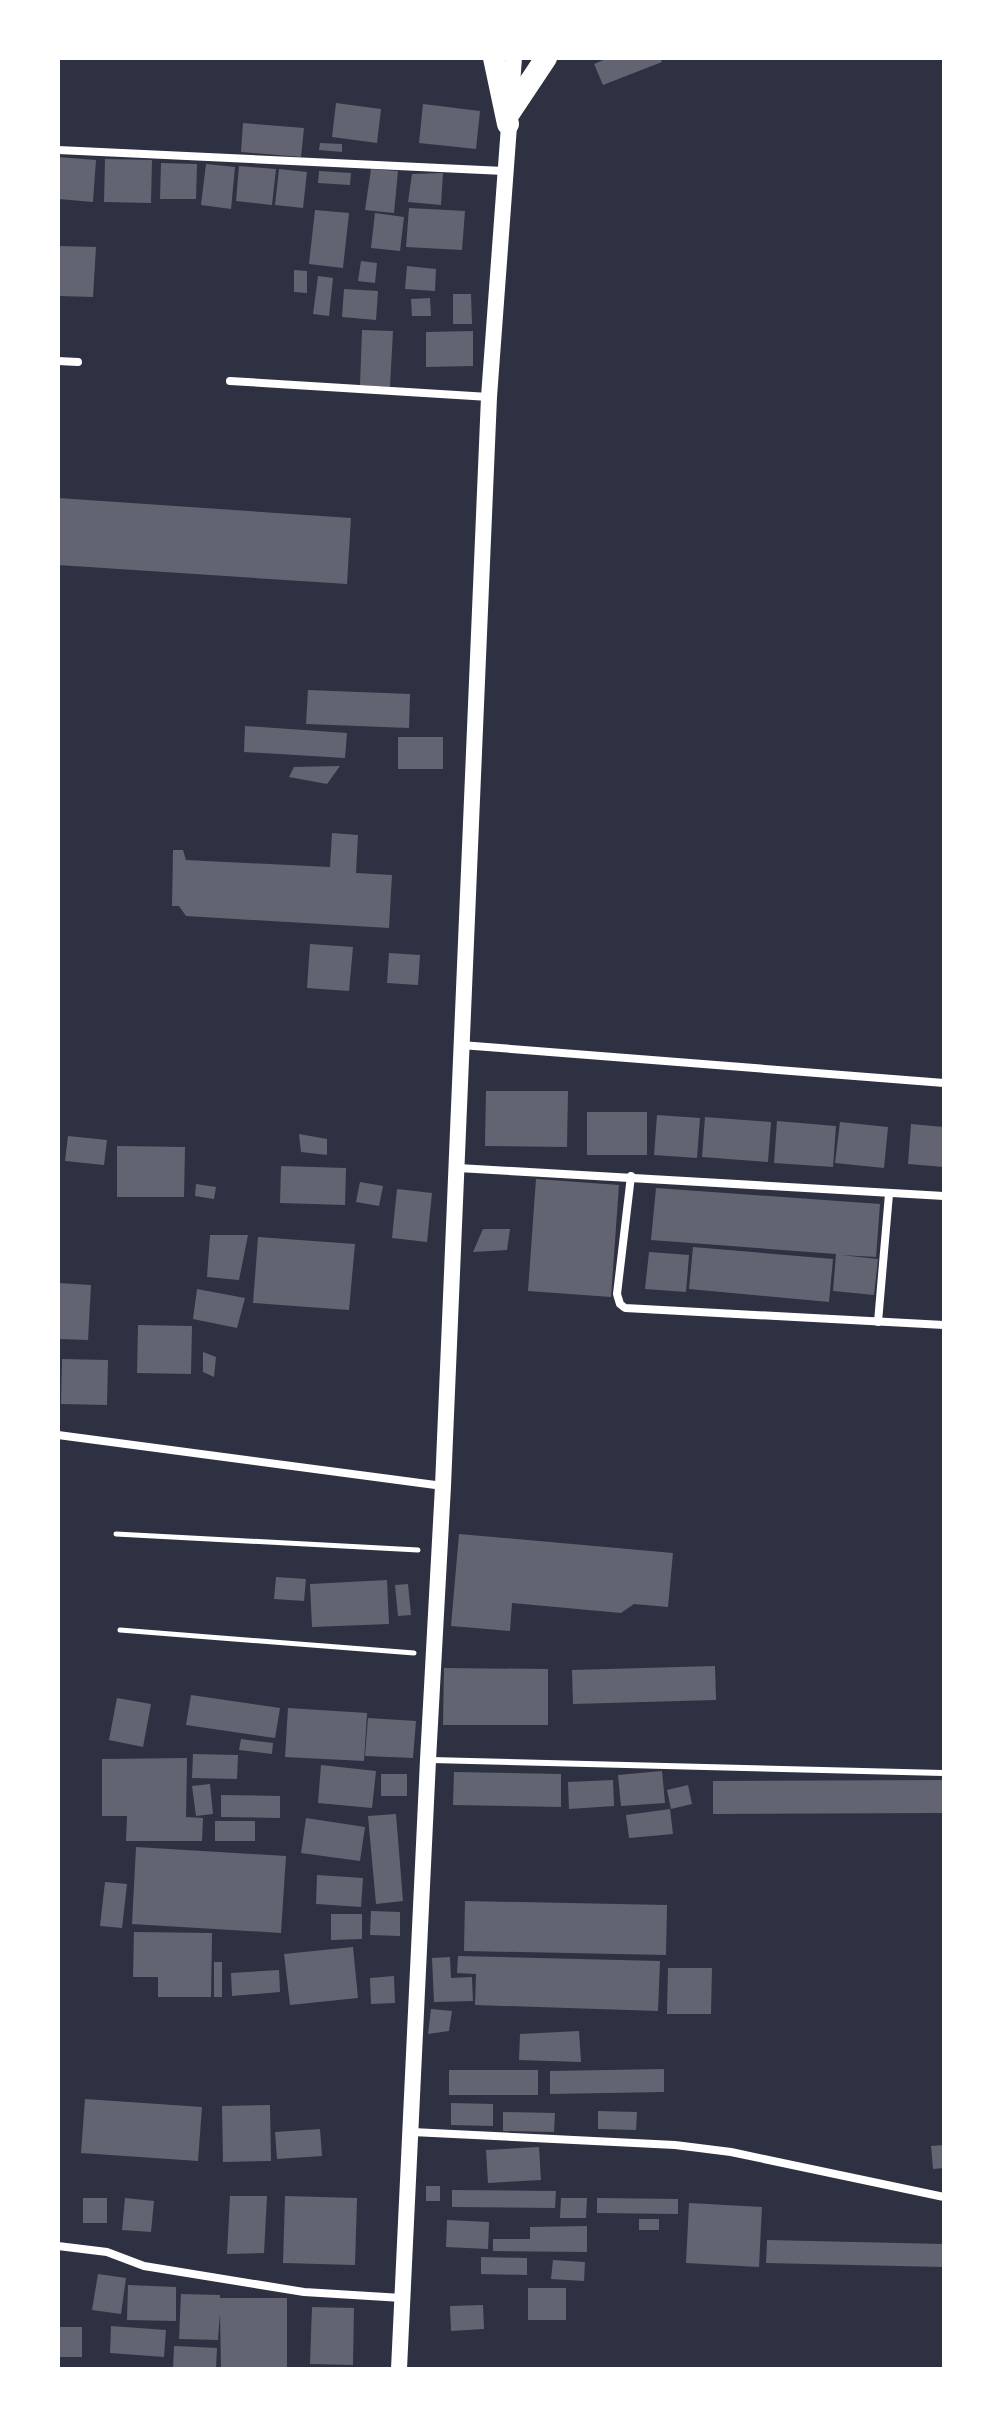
<svg xmlns="http://www.w3.org/2000/svg" width="1002" height="2427" font-family="'IBM Plex Sans',sans-serif">
  <rect width="100%" height="100%" fill="#2d3142"/>
  <!-- building -->
  <g fill="#626471">
    <path d="M608 58H660L662 62 603 85 594 64Z"/>
    <path d="M336 103 381 109 377 143 332 137Z"/>
    <path d="M423 104 480 111 476 149 419 143Z"/>
    <path d="M243 123 304 128 301 157 241 152Z"/>
    <path d="M320 143 342 144V152L319 150Z"/>
    <path d="M58 157 96 160 93 202 58 199Z"/>
    <path d="M105 159 152 160 151 203 104 202Z"/>
    <path d="M161 163 197 164 196 199H160Z"/>
    <path d="M206 164 235 167 231 209 201 205Z"/>
    <path d="M239 166 276 169 272 205 236 201Z"/>
    <path d="M279 169 307 172 303 208 275 205Z"/>
    <path d="M371 169 398 171 394 213 365 210Z"/>
    <path d="M319 171 351 173 350 185 318 183Z"/>
    <path d="M443 173 441 205 408 202 412 174Z"/>
    <path d="M409 208 465 211 462 250 406 247Z"/>
    <path d="M315 210 349 213 343 268 309 264Z"/>
    <path d="M375 213 404 217 400 251 371 248Z"/>
    <path d="M58 246 96 247 93 297 58 296Z"/>
    <path d="M361 261 377 263 375 283 358 281Z"/>
    <path d="M407 266 436 269 435 291 405 289Z"/>
    <path d="M294 270 307 271V293L294 292Z"/>
    <path d="M318 276 333 278 329 316 313 314Z"/>
    <path d="M344 289 378 291 376 320 342 317Z"/>
    <path d="M453 294H471L472 324H453Z"/>
    <path d="M430 298 431 316H412L411 299Z"/>
    <path d="M362 330 393 331 390 387 360 385Z"/>
    <path d="M473 331V366L426 367V332Z"/>
    <path d="M58 498 351 518 347 584 58 565Z"/>
    <path d="M308 690 410 694 409 728 306 724Z"/>
    <path d="M245 726 347 733 345 758 244 752Z"/>
    <rect x="398" y="737" width="45" height="32"/>
    <path d="M340 766 327 784 289 777 294 767Z"/>
    <path d="M332 833 358 835 356 873 392 875 389 928 186 916 179 906H172L173 850H183L186 860 330 867Z"/>
    <path d="M310 944 353 947 349 991 307 988Z"/>
    <path d="M389 953 420 955 418 985 387 983Z"/>
    <path d="M486 1091H568L567 1147 485 1146Z"/>
    <rect x="587" y="1112" width="60" height="43"/>
    <path d="M657 1115 700 1118 697 1158 654 1155Z"/>
    <path d="M705 1117 771 1122 768 1162 702 1157Z"/>
    <path d="M777 1121 836 1126 833 1167 774 1163Z"/>
    <path d="M840 1122 888 1127 884 1168 835 1163Z"/>
    <path d="M911 1124 944 1127V1167L908 1164Z"/>
    <path d="M299 1134 327 1139V1155L301 1152Z"/>
    <path d="M68 1136 107 1140 104 1165 65 1161Z"/>
    <path d="M117 1146 185 1147 184 1197H117Z"/>
    <path d="M281 1166 346 1168 345 1205 280 1203Z"/>
    <path d="M536 1179 619 1185 611 1297 528 1291Z"/>
    <path d="M360 1182 383 1186 379 1206 356 1202Z"/>
    <path d="M196 1184 216 1187 214 1199 195 1196Z"/>
    <path d="M656 1188 880 1204 876 1257 841 1255 878 1259 874 1295 833 1291 836 1254 651 1240Z"/>
    <path d="M397 1189 432 1193 427 1242 392 1238Z"/>
    <path d="M483 1229H510L507 1250 473 1252Z"/>
    <path d="M210 1235H248L239 1280 207 1277Z"/>
    <path d="M258 1237 355 1244 349 1310 253 1303Z"/>
    <path d="M693 1247 833 1259 829 1302 689 1289Z"/>
    <path d="M649 1252 689 1255 686 1292 645 1289Z"/>
    <path d="M58 1283 91 1285 88 1340 58 1339Z"/>
    <path d="M197 1289 245 1298 237 1328 193 1319Z"/>
    <path d="M138 1325 192 1326 191 1374 137 1373Z"/>
    <path d="M203 1352 216 1357 214 1377 203 1372Z"/>
    <path d="M62 1359 108 1360 107 1405 61 1404Z"/>
    <path d="M459 1534 673 1553 668 1607 634 1604 621 1613 512 1603 510 1631 451 1626Z"/>
    <path d="M276 1577 306 1579 304 1601 274 1599Z"/>
    <path d="M387 1580 389 1624 312 1627 310 1584Z"/>
    <path d="M408 1584 411 1615 398 1616 395 1585Z"/>
    <path d="M715 1666 716 1700 573 1704 572 1670Z"/>
    <path d="M444 1668 548 1669V1725H443Z"/>
    <path d="M191 1695 280 1708 275 1738 186 1725Z"/>
    <path d="M117 1698 151 1704 143 1747 109 1740Z"/>
    <path d="M288 1708 367 1713 364 1761 285 1757Z"/>
    <path d="M368 1718 416 1721 413 1758 365 1756Z"/>
    <path d="M241 1739 273 1743 272 1754 239 1750Z"/>
    <path d="M193 1754 238 1755 237 1779 192 1778Z"/>
    <path d="M187 1758 186 1817 203 1818 202 1841H126L127 1816H102V1759Z"/>
    <path d="M321 1765 376 1771 372 1808 318 1803Z"/>
    <path d="M662 1771 665 1803 621 1806 618 1775Z"/>
    <path d="M454 1772 561 1774V1807L453 1805Z"/>
    <rect x="381" y="1774" width="26" height="22"/>
    <path d="M613 1780 614 1806 569 1809 568 1782Z"/>
    <path d="M944 1780V1813L713 1814V1781Z"/>
    <path d="M210 1784 213 1814 196 1816 192 1786Z"/>
    <path d="M688 1785 692 1804 671 1809 667 1790Z"/>
    <path d="M221 1795 280 1796V1818L221 1817Z"/>
    <path d="M670 1809 673 1834 629 1838 626 1815Z"/>
    <path d="M396 1814 403 1901 376 1904 368 1816Z"/>
    <path d="M306 1818 365 1827 360 1861 301 1853Z"/>
    <rect x="215" y="1821" width="40" height="20"/>
    <path d="M136 1847 286 1856 281 1933 132 1924Z"/>
    <path d="M317 1875 363 1878 361 1907 316 1904Z"/>
    <path d="M105 1882 127 1884 122 1928 100 1926Z"/>
    <path d="M465 1901 667 1905 666 1955 464 1951Z"/>
    <path d="M371 1911 400 1912V1936L370 1935Z"/>
    <path d="M331 1914H362V1939L331 1940Z"/>
    <path d="M134 1932 212 1933 211 1997H158V1977H133Z"/>
    <path d="M353 1947 358 1998 290 2005 284 1954Z"/>
    <path d="M458 1956 660 1961 658 2011 475 2005 476 1974 457 1973Z"/>
    <path d="M450 1957 451 1978 472 1977 473 2001 434 2002 432 1958Z"/>
    <rect x="214" y="1962" width="8" height="35"/>
    <path d="M668 1968H712L711 2014H667Z"/>
    <path d="M279 1970 280 1992 232 1996 231 1973Z"/>
    <path d="M394 1976 395 2003 371 2004 370 1978Z"/>
    <path d="M431 2009 452 2011 449 2031 428 2034Z"/>
    <path d="M579 2031 581 2062 519 2060 520 2034Z"/>
    <path d="M664 2069V2092L550 2094V2071Z"/>
    <rect x="449" y="2070" width="89" height="25"/>
    <path d="M85 2099 202 2107 198 2161 81 2153Z"/>
    <path d="M451 2103 493 2104V2126L451 2125Z"/>
    <path d="M270 2105 271 2161 223 2162 222 2106Z"/>
    <path d="M598 2111 637 2112 636 2130 598 2129Z"/>
    <path d="M503 2112 555 2113 554 2132 503 2131Z"/>
    <path d="M320 2129 322 2156 277 2159 275 2132Z"/>
    <path d="M944 2145V2168L933 2169 931 2146Z"/>
    <path d="M539 2147 541 2180 488 2183 486 2150Z"/>
    <rect x="426" y="2186" width="14" height="15"/>
    <path d="M452 2190 556 2191 555 2208 452 2207Z"/>
    <path d="M230 2196H267L264 2253 227 2254Z"/>
    <path d="M285 2196 357 2198 355 2265 283 2263Z"/>
    <rect x="83" y="2198" width="24" height="25"/>
    <path d="M125 2198 154 2201 151 2232 122 2230Z"/>
    <path d="M561 2198H587L586 2218H560Z"/>
    <path d="M597 2198 678 2199V2214L597 2213Z"/>
    <path d="M689 2203 762 2207 759 2267 686 2263Z"/>
    <rect x="639" y="2219" width="20" height="11"/>
    <path d="M447 2220 489 2222 488 2249 446 2247Z"/>
    <path d="M587 2226V2252L493 2251V2239H530V2227Z"/>
    <path d="M767 2240 944 2244V2267L766 2263Z"/>
    <path d="M481 2257 527 2258V2275L481 2274Z"/>
    <path d="M553 2260 585 2262 584 2281 551 2279Z"/>
    <path d="M98 2274 126 2278 121 2314 92 2310Z"/>
    <path d="M128 2285 176 2287V2321L127 2320Z"/>
    <rect x="528" y="2288" width="38" height="32"/>
    <path d="M181 2294 220 2295V2298H287V2368L221 2369 220 2313 218 2340 179 2339Z"/>
    <path d="M483 2305 484 2329 451 2331 450 2306Z"/>
    <path d="M312 2307 354 2308 353 2365 310 2364Z"/>
    <path d="M111 2326 166 2330 164 2357 110 2353Z"/>
    <rect x="58" y="2327" width="24" height="30"/>
    <path d="M174 2346 217 2348 216 2369H173Z"/>
  </g>
  <g fill="none" stroke-linecap="round" stroke-linejoin="round">
    <!-- path -->
    <g stroke="#fff" stroke-width="5">
      <path d="M116 1534 418 1550"/>
      <path d="M120 1630 414 1653"/>
    </g>
    <!-- service -->
    <path stroke="#fff" stroke-width="6" d="M431 1760 943 1773"/>
    <!-- minor -->
    <g stroke="#fff" stroke-width="8">
      <path d="M58 150 504 171"/>
      <path d="M58 361 78 362"/>
      <path d="M230 381 489 397"/>
      <path d="M461 1045 944 1083"/>
      <path d="M458 1168 944 1196"/>
      <path d="M631 1176 617 1294 620 1304 625 1308 944 1325"/>
      <path d="M878 1322 889 1194"/>
      <path d="M58 1435 443 1486"/>
      <path d="M412 2132 675 2145 731 2152 944 2197"/>
      <path d="M58 2246 107 2252 144 2266 304 2292 402 2298"/>
    </g>
    <!-- secondary -->
    <path stroke="#fff" stroke-width="16" d="M399 2369 428 1760 443 1486 489 397 514 58"/>
    <!-- trunk -->
    <g stroke="#fff" stroke-width="22">
      <path d="M494 58 508 124"/>
      <path d="M510 112 546 58"/>
    </g>
  </g>
  <!-- border -->
  <rect width="1002" height="2427" fill="none" stroke="#ffffff" stroke-width="120"/>
</svg>
